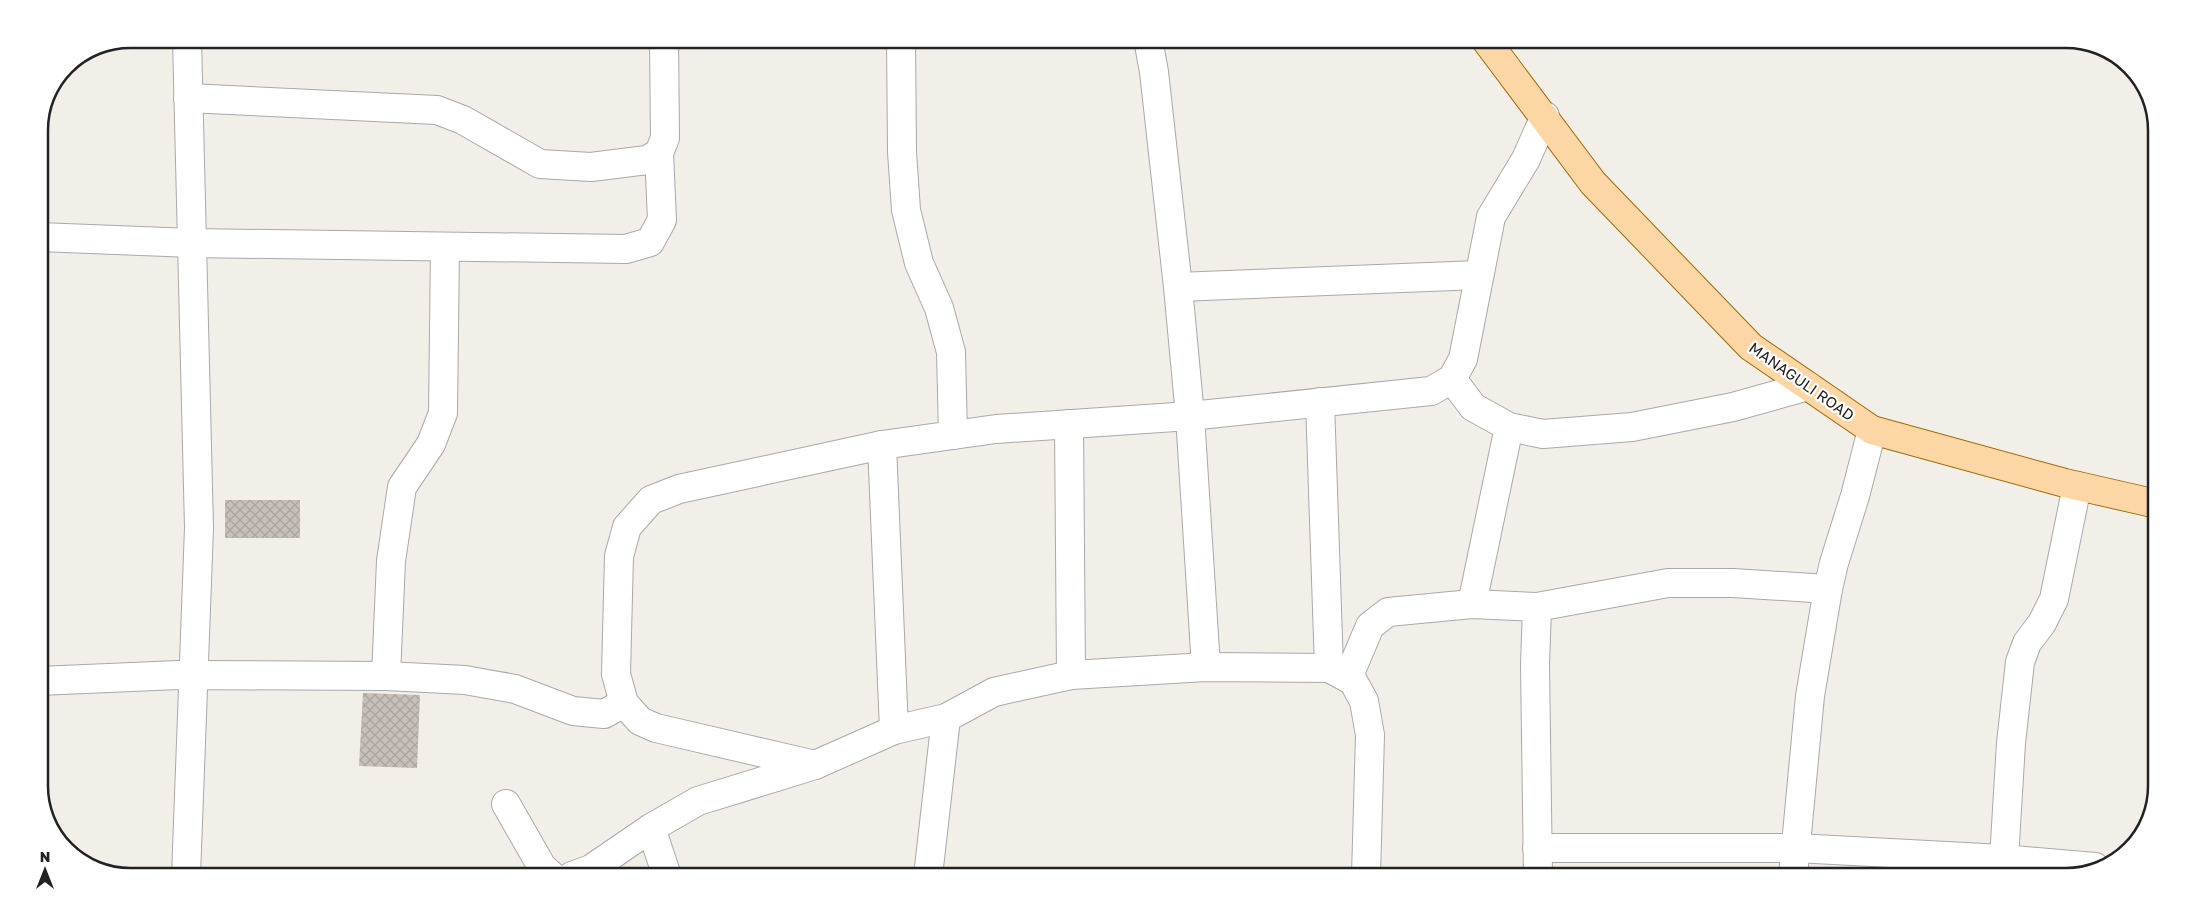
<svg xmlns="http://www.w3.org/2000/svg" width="2196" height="915" font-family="'Golos Text',sans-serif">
  <defs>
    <pattern id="building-cross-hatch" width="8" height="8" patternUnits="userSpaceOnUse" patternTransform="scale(1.25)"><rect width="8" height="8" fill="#c7bfb8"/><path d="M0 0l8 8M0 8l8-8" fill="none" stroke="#aba49e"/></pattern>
  </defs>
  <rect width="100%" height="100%" fill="#f2efe9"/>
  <!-- building -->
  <g fill="url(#building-cross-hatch)">
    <rect x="225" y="500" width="75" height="38"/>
    <path d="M363 693 420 695 417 768 359 766Z"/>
  </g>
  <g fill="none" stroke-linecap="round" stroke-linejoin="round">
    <!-- minor casing -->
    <g stroke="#a9a9a9" stroke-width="30">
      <g id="minor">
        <path d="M901 39 902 152 906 210 919 263 939 308 951 352 953 435"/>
        <path d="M1148 39 1154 72 1178 287 1190 416 1206 667"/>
        <path d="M188 98 437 110 463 120 540 164 591 167 647 160 659 153 665 138 664 39"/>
        <path d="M39 237 192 243 626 249 650 242 662 220 659 153"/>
        <path d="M1178 287 1479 275"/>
        <path d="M1452 379 1473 407 1509 427 1543 434 1632 427 1733 407 1808 386"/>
        <path d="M1320 402 1329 668"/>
        <path d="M1069 424 1071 675"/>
        <path d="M882 445 894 730"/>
        <path d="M1472 604 1509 427"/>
        <path d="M1537 607 1668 583H1733L1828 589"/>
        <path d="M386 676 391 561 402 487 431 444 443 413 445 247"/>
        <path d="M1348 678 1370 626 1388 612 1472 604 1537 607 1535 665 1538 876"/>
        <path d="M39 681 178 675 386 676 465 680 515 689 573 711 604 714 624 703"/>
        <path d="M815 765 656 728 640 721 624 703 616 674 619 556 627 527 651 500 679 489 882 445 996 429 1190 416 1431 391 1452 379 1463 359 1491 217 1526 159 1545 116"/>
        <path d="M506 804 542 867 552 876"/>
        <path d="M651 828 667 876"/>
        <path d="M1537 848H1796L2003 859 2095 867"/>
        <path d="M186 876 199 528 187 39"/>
        <path d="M572 876 591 869 651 828 698 801 815 765 894 730 946 718"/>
        <path d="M928 876 946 718 994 692 1071 675 1206 667 1329 668 1353 681 1364 701 1370 735 1366 876"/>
        <path d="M1793 876 1810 696 1828 589 1834 563 1855 496 1872 430"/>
        <path d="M2003 876 2011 743 2020 662 2027 643 2042 623 2054 599 2077 486"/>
      </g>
    </g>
    <!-- major casing -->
    <g stroke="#a06b00" stroke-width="30">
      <path id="major" d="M1485 39 1593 183 1751 347 1872 430 2065 483 2157 504"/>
    </g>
    <!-- minor -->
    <use href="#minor" stroke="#fff" stroke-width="28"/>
    <!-- major -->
    <use href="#major" stroke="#fcd6a4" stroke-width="28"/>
  </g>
  <g text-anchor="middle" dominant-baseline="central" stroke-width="4.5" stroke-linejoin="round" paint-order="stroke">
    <!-- street labels -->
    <g font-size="15" fill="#222" stroke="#fff">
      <text transform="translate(1802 381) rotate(35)">MANAGULI ROAD</text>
    </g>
  </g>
  <!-- crop -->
  <path d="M0 0H2196V915H0ZM130 48H2066A82 82 0 0 1 2148 130V786A82 82 0 0 1 2066 868H130A82 82 0 0 1 48 786V130A82 82 0 0 1 130 48Z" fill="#fff" fill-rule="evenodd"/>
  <path fill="none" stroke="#222" stroke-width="2.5" d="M130 48H2066A82 82 0 0 1 2148 130V786A82 82 0 0 1 2066 868H130A82 82 0 0 1 48 786V130A82 82 0 0 1 130 48Z"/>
  <!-- north arrow -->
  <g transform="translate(45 870)" stroke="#ffffff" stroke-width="4" paint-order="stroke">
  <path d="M0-4L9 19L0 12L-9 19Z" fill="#222222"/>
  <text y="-8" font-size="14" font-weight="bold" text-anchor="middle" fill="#222222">N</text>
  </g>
</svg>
